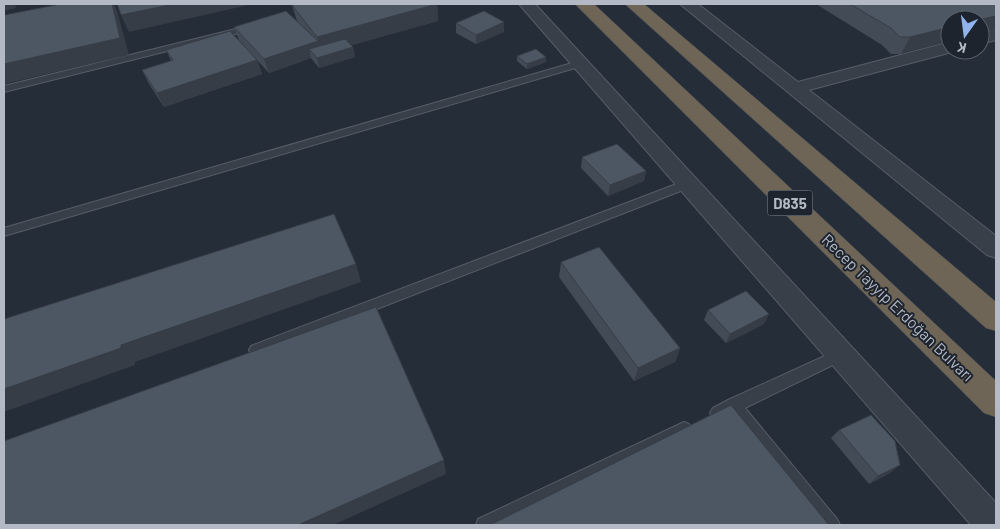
<svg xmlns="http://www.w3.org/2000/svg" width="1000" height="529" font-family="Barlow,sans-serif">
  <rect width="100%" height="100%" fill="#252d39"/>
  <g fill="none" stroke-linecap="round" stroke-linejoin="round">
    <!-- lane casing -->
    <g stroke="#565d67" stroke-width="2">
      <g id="lane">
        <path d="M252 25 256 27 255 29 4 92V86Z"/>
        <path d="M579 61 582 62V66L4 236V228Z"/>
        <path d="M687 180 693 184 691 187 261 354 256 356 251 354 249 350 251 346Z"/>
        <path d="M840 349 845 351 847 355 845 359 745 408 837 519 840 525H820L731 414 718 420 713 418 710 413 713 408 728 400Z"/>
        <path d="M684 422 689 424 692 429 689 434 502 525H476L478 519Z"/>
      </g>
    </g>
    <!-- street casing -->
    <g stroke="#565d67" stroke-width="2">
      <g id="street">
        <path d="M519 4H535L996 503V525H971Z"/>
        <path d="M680 4H698L798 82 950 42V50L956 51 809 90 996 236V258L987 255Z"/>
        <path d="M996 30V40L980 44V34Z"/>
      </g>
    </g>
    <!-- highway casing -->
    <g stroke="#434a54" stroke-width="1">
      <g id="highway">
        <path d="M575 4H594L996 381V417L984 413Z"/>
        <path d="M625 4H644L996 302V331L986 328Z"/>
      </g>
    </g>
    <!-- lane -->
    <use href="#lane" fill="#383f49" fill-rule="evenodd"/>
    <!-- street -->
    <use href="#street" fill="#383f49" fill-rule="evenodd"/>
    <!-- highway -->
    <use href="#highway" fill="#6e6556" fill-rule="evenodd"/>
  </g>
  <!-- wall -->
  <g fill="#424b56">
    <path d="M437 4 438 21 351 45 353 47 355 57 319 68 311 58 269 73 257 60 262 74 164 107 149 84 142 70 171 61 166 50 239 40 234 27 297 21 292 5Z"/>
    <path d="M816 4H996L901 54H891L882 45Z"/>
    <path d="M504 22V32L476 44 456 33V23Z"/>
    <path d="M517 56 546 57V62L527 69 517 61Z"/>
    <path d="M582 157 646 171 644 181 608 196 581 168Z"/>
    <path d="M561 262 680 348 675 362 634 381 559 277Z"/>
    <path d="M708 310 764 324 726 343 704 320Z"/>
    <path d="M839 430 890 473 869 484 831 438Z"/>
  </g>
  <!-- shaded-wall -->
  <g fill="#363d46">
    <path d="M4 4H15L16 8 4 11Z"/>
    <path d="M112 4H114L117 11 129 55 4 84V64Z"/>
    <path d="M174 4H253L129 32 121 15Z"/>
    <path d="M437 4 438 21 321 54 317 37Z"/>
    <path d="M996 16V30L980 34V20Z"/>
    <path d="M504 22V32L476 44V35Z"/>
    <path d="M950 27V41L901 54 910 37Z"/>
    <path d="M318 41 321 55 309 49 311 58 269 73 264 59Z"/>
    <path d="M353 47 355 57 319 68 317 58Z"/>
    <path d="M546 57V62L527 69V64Z"/>
    <path d="M257 60 262 74 164 107 157 93Z"/>
    <path d="M646 171 644 181 608 196 610 185Z"/>
    <path d="M356 264 361 282 135 362V365L4 412V389L121 345Z"/>
    <path d="M769 314 764 324 726 343 730 334Z"/>
    <path d="M680 348 675 362 634 381 638 368Z"/>
    <path d="M444 460 446 474 333 525H298Z"/>
    <path d="M900 465 890 473 869 484 878 476Z"/>
  </g>
  <!-- building -->
  <g fill="#4d5764" stroke="#363d46">
    <path d="M61 4H112L120 38 4 64V15Z"/>
    <path d="M117 4H174L121 15Z"/>
    <path d="M298 4H437L317 37 292 5Z"/>
    <path d="M850 4H996V16L978 20H950V27L910 37H900L891 28Z"/>
    <path d="M286 11 318 41 264 59 234 27Z"/>
    <path d="M484 11 504 22 476 35 456 23Z"/>
    <path d="M230 31 257 60 157 93 142 70 173 60 166 50Z"/>
    <path d="M345 39 353 47 317 58 309 49Z"/>
    <path d="M536 49 546 57 527 64 517 56Z"/>
    <path d="M617 144 646 171 610 185 582 157Z"/>
    <path d="M334 214 356 264 121 345V348L4 389V319Z"/>
    <path d="M599 247 680 348 638 368 561 262Z"/>
    <path d="M746 291 769 314 730 334 708 310Z"/>
    <path d="M376 307 444 460 298 525H4V441Z"/>
    <path d="M731 405 829 525H490Z"/>
    <path d="M871 415 895 441 900 465 878 476 839 430Z"/>
  </g>
  <g text-anchor="middle" dominant-baseline="central" stroke-width="4" stroke-linejoin="round" paint-order="stroke">
    <!-- shield labels -->
    <rect fill="#1d242e" stroke="#868d98" stroke-width="1" x="767.5" y="190.5" width="45" height="25" rx="4"/>
    <g font-size="15" font-weight="bold" fill="#b3bac5">
      <text x="790" y="203">D835</text>
    </g>
    <!-- street labels -->
    <g font-size="16" fill="#b3bac5" stroke="#1d242e">
      <text transform="translate(898 307) rotate(44)">Recep Tayyip Erdoğan Bulvarı</text>
    </g>
  </g>
  <!-- border -->
  <rect width="1000" height="529" fill="none" stroke="#b3bac5" stroke-width="10"/>
  <!-- north arrow -->
  <g transform="translate(965 35) rotate(194)"><circle r="24" fill="#1d242e" stroke="#59606a"/>
  <path d="M0-4L9 19L0 12L-9 19Z" fill="#90b3ed"/>
  <text y="-8" font-size="14" font-weight="bold" text-anchor="middle" fill="#b3bac5">K</text>
  </g>
</svg>
